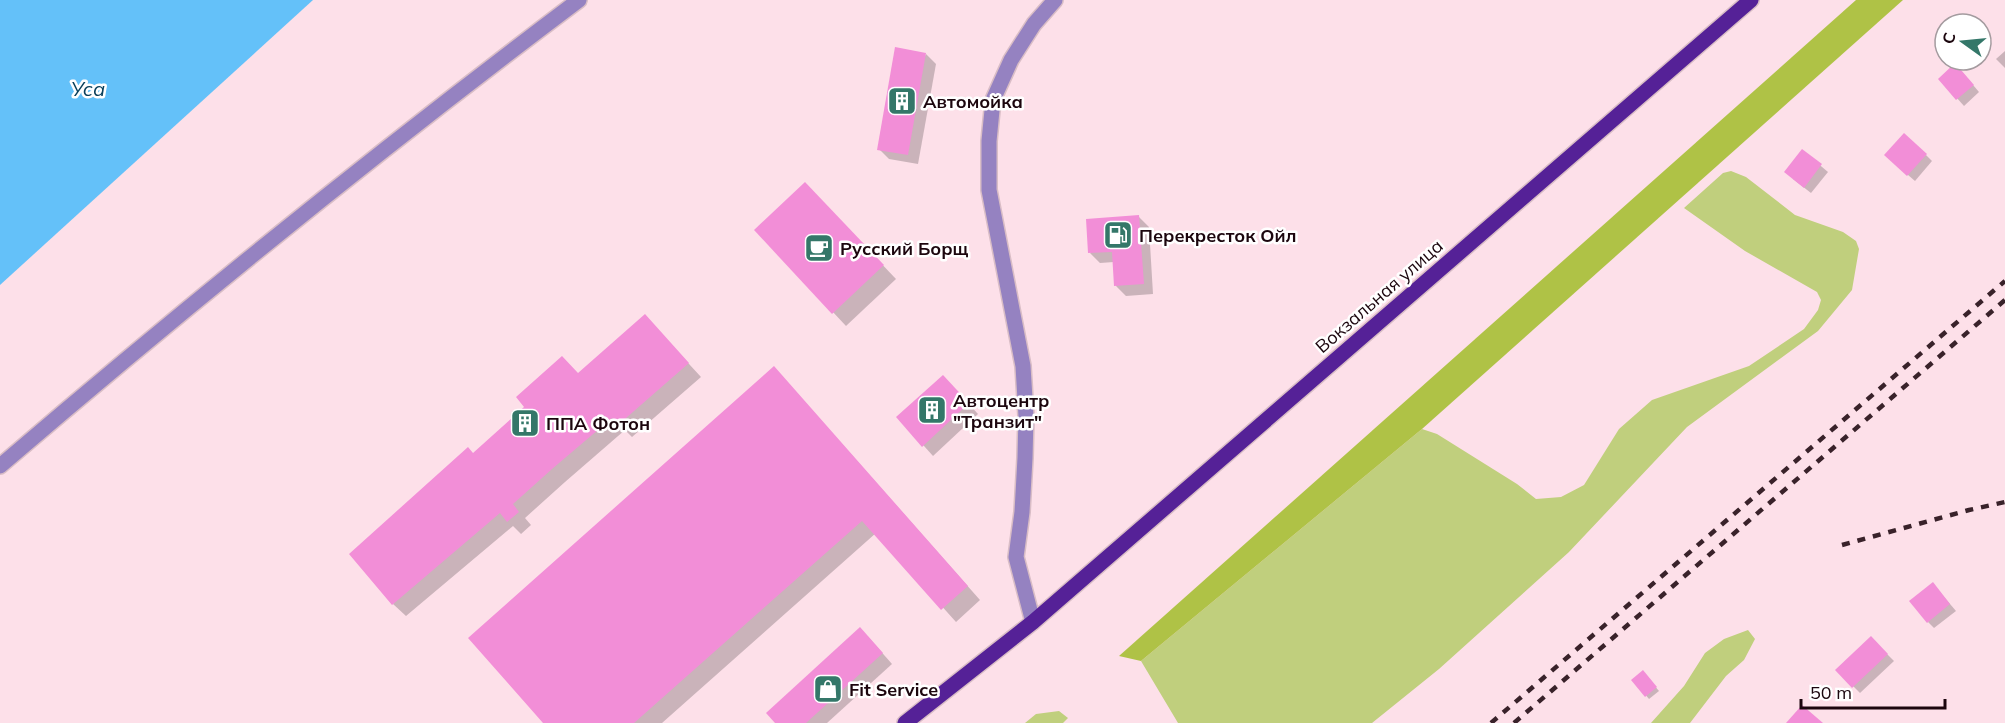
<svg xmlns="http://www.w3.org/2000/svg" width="2005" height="723" font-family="Mulish,sans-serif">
  <rect width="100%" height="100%" fill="#fde0e9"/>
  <!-- green -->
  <g fill="#c0cf7d">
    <path d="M1731 171 1746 177 1795 215 1843 232 1856 241 1859 249 1852 290 1818 331 1687 427 1569 552 1439 669 1372 723H1178L1141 661 1422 429 1437 434 1517 484 1536 499 1561 497 1584 485 1619 429 1652 400 1749 366 1804 329 1818 310 1821 300 1817 292 1745 251 1684 208 1723 173Z"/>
    <path d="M1748 630 1755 639 1744 660 1726 676 1690 723H1651L1684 686 1705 653 1724 639Z"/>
    <path d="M1059 711 1068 718 1063 723H1025L1036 714Z"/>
  </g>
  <!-- forest -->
  <path fill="#afc246" d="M1856 0H1903L1422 429 1141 661 1119 656Z"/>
  <!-- water -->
  <path fill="#64c1f9" d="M0 0H313L0 285Z"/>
  <!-- shadow -->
  <g fill="#0003">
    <path d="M2005 51V68L1996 59Z"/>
    <path d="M926 54 936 64 918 164 889 159 879 149Z"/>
    <path d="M1962 72 1979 92 1964 106 1940 79Z"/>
    <path d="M1803 151 1828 172 1811 193 1793 179Z"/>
    <path d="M1926 155 1932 161 1915 181 1893 162Z"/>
    <path d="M818 197 896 279 846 326 756 230Z"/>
    <path d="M1139 217 1149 227 1153 294 1126 296 1116 286 1114 262 1100 263 1090 253Z"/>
    <path d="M645 316 701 377 632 437 625 430 565 482 525 518 531 525 521 534 513 526 406 616 393 604 473 455 578 375Z"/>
    <path d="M787 382 980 600 956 622 876 533 662 723H545Z"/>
    <path d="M953 387 978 414 933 456 898 417Z"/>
    <path d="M1939 591 1956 611 1934 628 1928 622Z"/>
    <path d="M1871 638 1894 661 1860 693 1837 670Z"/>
    <path d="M870 639 892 664 827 723H777Z"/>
    <path d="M1643 672 1659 691 1649 699 1633 680Z"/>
  </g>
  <!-- building -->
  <g fill="#f28ed7">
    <path d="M895 47 926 53 908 155 877 150Z"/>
    <path d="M1955 63 1974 85 1956 100 1938 79Z"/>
    <path d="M1904 133 1927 154 1907 176 1884 155Z"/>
    <path d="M1802 149 1822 164 1804 188 1784 172Z"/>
    <path d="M805 182 884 265 832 314 754 230Z"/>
    <path d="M1139 215 1144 284 1114 286 1112 252 1088 253 1086 219Z"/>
    <path d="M645 314 689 363 618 425 612 418 552 469 513 504 519 512 507 522 500 513 392 605 349 554 468 447 473 453 524 407 516 397 562 356 578 373Z"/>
    <path d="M774 366 968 586 941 610 862 521 634 723H543L468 638Z"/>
    <path d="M943 375 969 403 922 447 896 417Z"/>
    <path d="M1933 582 1950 604 1927 623 1909 601Z"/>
    <path d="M860 627 883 653 806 723H775L766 713Z"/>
    <path d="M1871 636 1888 654 1852 688 1835 670Z"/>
    <path d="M1643 670 1657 687 1645 697 1631 680Z"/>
    <path d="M1802 705 1823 723H1786Z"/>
  </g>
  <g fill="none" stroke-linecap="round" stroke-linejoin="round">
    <!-- pedestrian casing -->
    <g stroke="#d9bdc6" stroke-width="18">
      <path id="pedestrian" d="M0 466C188 305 381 149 579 0"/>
    </g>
    <!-- tertiary casing -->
    <g stroke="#d9bdc6" stroke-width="18">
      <path id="tertiary" d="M1033 622 1016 557 1022 512 1025 458 1026 416 1023 366 989 190V141L993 100 1011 60 1034 24 1055 0"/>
    </g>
    <!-- primary casing -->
    <g stroke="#d9bdc6" stroke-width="18">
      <path id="primary" d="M905 723 1033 622 1751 0"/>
    </g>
    <!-- pedestrian -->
    <use href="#pedestrian" stroke="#9582c1" stroke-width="15"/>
    <!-- tertiary -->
    <use href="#tertiary" stroke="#9582c1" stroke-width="15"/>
    <!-- primary -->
    <use href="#primary" stroke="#552197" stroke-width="15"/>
    <!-- rail -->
    <g stroke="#39222a" stroke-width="4.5" stroke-dasharray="8 8" stroke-linecap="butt">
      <path d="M1842 545 1969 510 2005 502"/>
      <path d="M1491 723 2005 281"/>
      <path d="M1514 723 2005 300"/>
    </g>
  </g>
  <!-- icons -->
  <defs>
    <g id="building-square" transform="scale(1.5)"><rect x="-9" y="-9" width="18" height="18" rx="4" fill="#347769" stroke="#fff"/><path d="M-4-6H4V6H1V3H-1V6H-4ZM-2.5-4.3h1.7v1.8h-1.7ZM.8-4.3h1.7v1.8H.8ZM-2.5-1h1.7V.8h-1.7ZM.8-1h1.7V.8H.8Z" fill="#fff"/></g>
    <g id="fuel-square" transform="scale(1.5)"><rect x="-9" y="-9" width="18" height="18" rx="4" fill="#347769" stroke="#fff"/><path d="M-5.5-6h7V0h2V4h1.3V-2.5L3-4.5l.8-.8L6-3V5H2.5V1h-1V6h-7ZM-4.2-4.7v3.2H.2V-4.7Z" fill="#fff"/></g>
    <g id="cafe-square" transform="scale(1.5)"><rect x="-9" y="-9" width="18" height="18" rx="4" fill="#347769" stroke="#fff"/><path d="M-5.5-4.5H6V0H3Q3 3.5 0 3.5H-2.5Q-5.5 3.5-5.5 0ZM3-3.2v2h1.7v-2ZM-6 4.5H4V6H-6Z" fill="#fff"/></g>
    <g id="shop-square" transform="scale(1.5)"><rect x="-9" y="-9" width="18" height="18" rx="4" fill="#347769" stroke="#fff"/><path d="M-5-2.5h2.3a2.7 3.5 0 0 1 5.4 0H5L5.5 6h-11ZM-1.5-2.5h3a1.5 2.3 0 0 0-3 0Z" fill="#fff"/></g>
  </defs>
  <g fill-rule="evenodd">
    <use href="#building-square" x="902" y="101"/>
    <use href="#fuel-square" x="1118" y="235"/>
    <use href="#cafe-square" x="819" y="248"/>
    <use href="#building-square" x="932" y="410"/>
    <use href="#building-square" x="525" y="423"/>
    <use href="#shop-square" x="828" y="689"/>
  </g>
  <g text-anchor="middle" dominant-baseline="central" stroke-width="5" stroke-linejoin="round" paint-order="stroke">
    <!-- poi labels -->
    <g font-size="18" font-weight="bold" fill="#1c060e" stroke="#fff" text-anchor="start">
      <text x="923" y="101">Автомойка</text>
      <text x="1139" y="235">Перекресток Ойл</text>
      <text x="840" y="248">Русский Борщ</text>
      <text x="953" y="400">Автоцентр<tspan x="953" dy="21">"Транзит"</tspan></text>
      <text x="546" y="423">ППА Фотон</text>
      <text x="849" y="689">Fit Service</text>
    </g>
    <!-- street labels -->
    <g font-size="18" fill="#1c060e" stroke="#fff">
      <text transform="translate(1379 296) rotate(-41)">Вокзальная улица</text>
    </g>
    <!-- water labels -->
    <g font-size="20" font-style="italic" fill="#0a405c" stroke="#fff">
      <text x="88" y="88">Уса</text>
    </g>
  </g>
  <!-- north arrow -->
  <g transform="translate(1963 42) rotate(285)"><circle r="28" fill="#ffffff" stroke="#a49b9f" stroke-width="1.5"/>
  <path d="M0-4.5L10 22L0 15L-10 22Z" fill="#347769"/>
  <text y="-9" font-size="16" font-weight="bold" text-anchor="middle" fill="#1c060e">С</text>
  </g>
  <!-- scale -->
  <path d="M1801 699v9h144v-9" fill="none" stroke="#1c060e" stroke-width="3"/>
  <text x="1810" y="699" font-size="18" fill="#1c060e" stroke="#ffffff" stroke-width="4.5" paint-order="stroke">50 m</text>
</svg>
